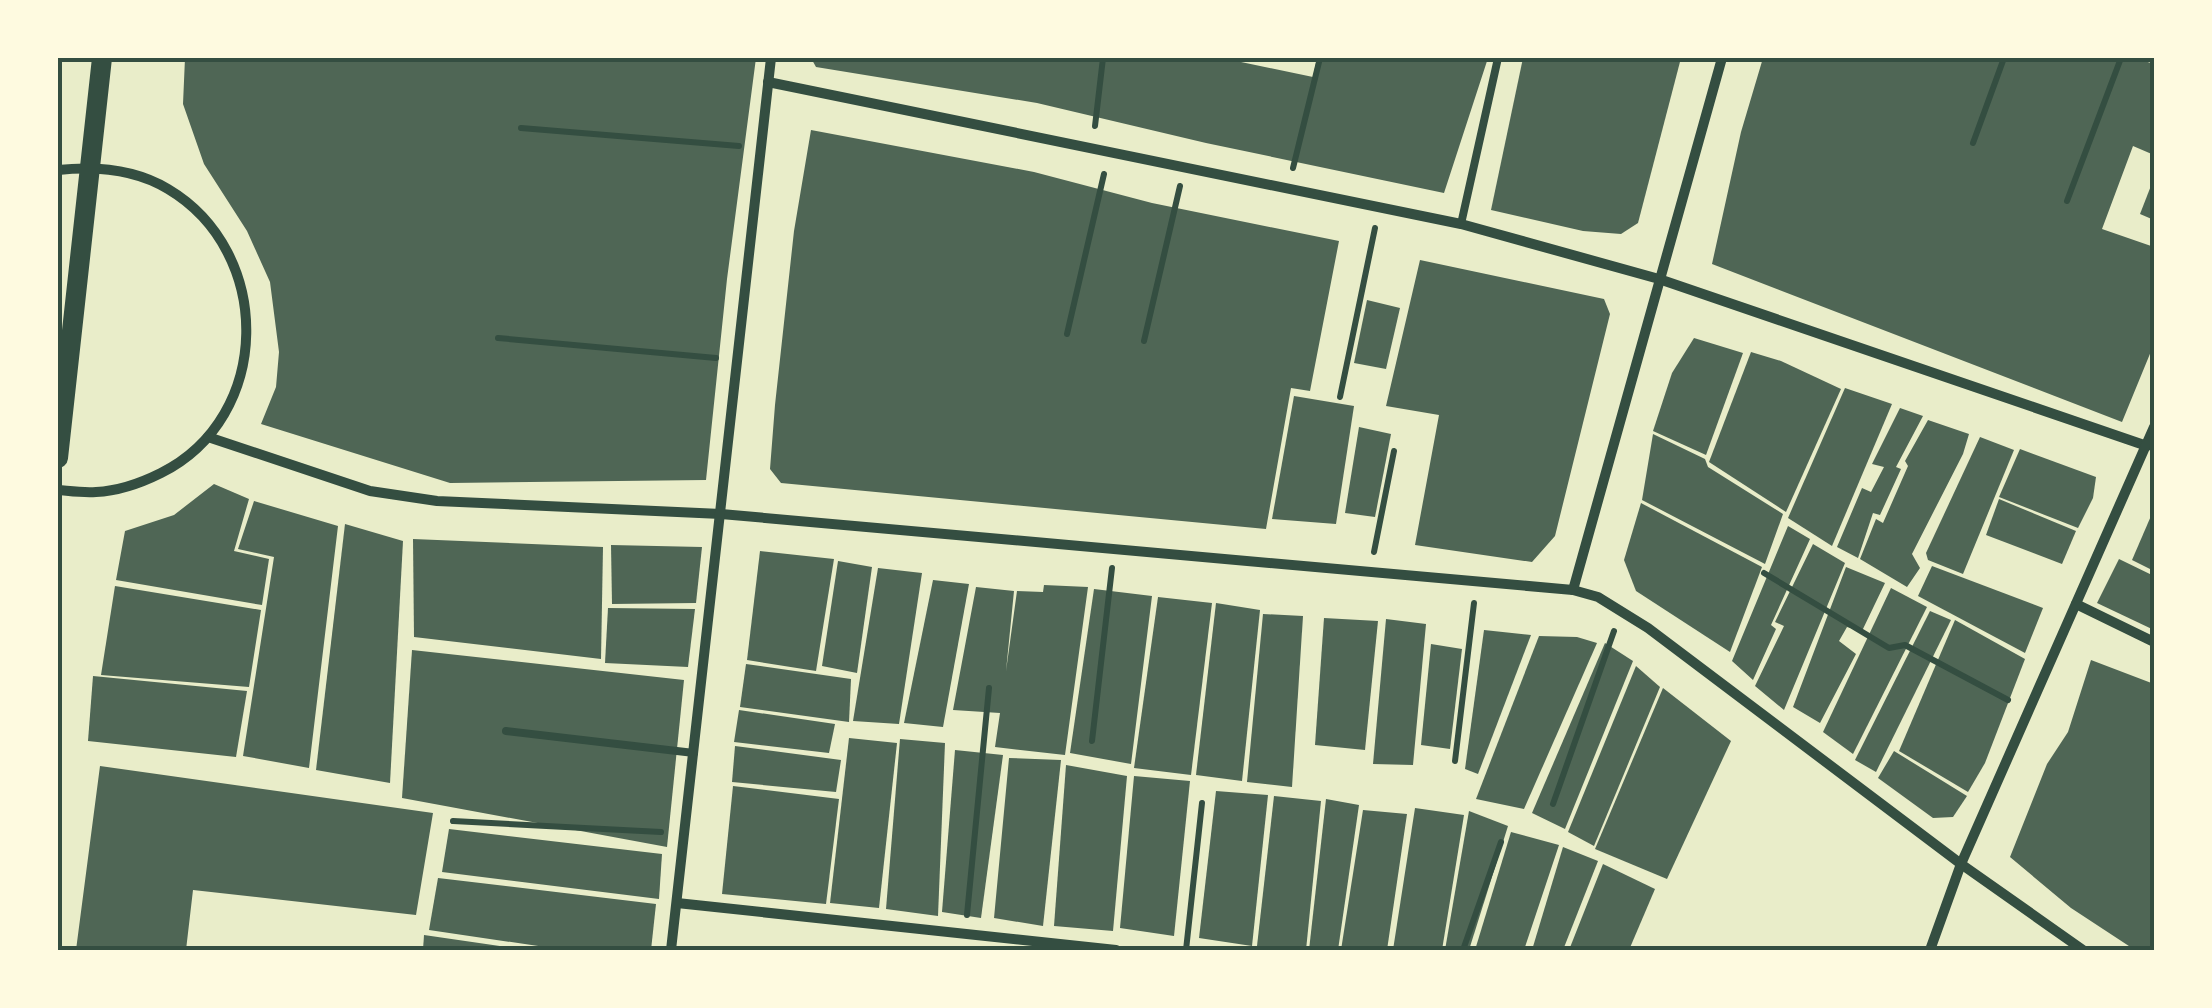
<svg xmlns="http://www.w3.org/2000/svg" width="2212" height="1008" font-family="Ubuntu,sans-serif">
  <rect width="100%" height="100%" fill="#e9edc9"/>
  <!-- building -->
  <g fill="#4f6655">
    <path d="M185 58H756L727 279 706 480 450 483 261 424 276 387 279 352 270 282 247 231 204 164 183 104Z"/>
    <path d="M811 58H1222L1313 77 1317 58H1488L1444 193 1206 143 1037 103 816 67Z"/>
    <path d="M1523 58H1681L1638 223 1621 234 1583 231 1491 210Z"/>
    <path d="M1763 58H2135L2154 64V155L2133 146 2102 229 2154 247V344L2122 422 1712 264 1741 132Z"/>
    <path d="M811 130 1034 172 1152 203 1339 241 1310 391 1291 388 1266 529 781 483 770 469 775 405 794 231Z"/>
    <path d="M2154 178V220L2140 214Z"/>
    <path d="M1420 260 1604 299 1610 314 1555 536 1532 562 1415 545 1439 415 1386 406Z"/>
    <path d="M1367 300 1400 308 1386 369 1354 363Z"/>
    <path d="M1694 338 1743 353 1706 455 1653 431 1672 373Z"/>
    <path d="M1751 352 1781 361 1841 389 1786 512 1709 462Z"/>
    <path d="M1845 388 1892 404 1832 546 1788 518Z"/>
    <path d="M1294 396 1354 406 1336 524 1272 519Z"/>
    <path d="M1900 408 1923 416 1896 467 1901 469 1880 515 1873 513 1858 558 1837 547 1862 488 1871 492 1884 467 1872 464Z"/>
    <path d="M1928 420 1969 434 1963 454 1912 554 1920 568 1907 587 1860 559 1876 519 1883 523 1908 466 1905 461Z"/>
    <path d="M1359 427 1391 434 1375 517 1345 513Z"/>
    <path d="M1653 434 1705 459 1708 467 1783 514 1765 564 1642 500Z"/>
    <path d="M1980 437 2014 450 1963 574 1928 560 1926 553Z"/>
    <path d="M2020 449 2096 477 2093 498 2078 528 1999 497Z"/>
    <path d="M214 484 249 499 234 551 269 559 262 605 116 580 125 531 174 515Z"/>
    <path d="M1999 499 2076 531 2062 564 1986 535Z"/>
    <path d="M254 501 338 526 309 768 243 756 274 557 238 549Z"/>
    <path d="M1641 503 1762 567 1730 652 1636 591 1624 560Z"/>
    <path d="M2154 509V571L2132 560Z"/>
    <path d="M345 524 403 541 390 783 316 770Z"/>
    <path d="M1788 526 1810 539 1771 625 1776 629 1753 680 1732 661Z"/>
    <path d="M413 539 603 547 601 659 414 637Z"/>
    <path d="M1813 544 1845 563 1784 710 1755 686 1784 626 1775 622Z"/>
    <path d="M611 545 702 547 696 603 612 604Z"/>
    <path d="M760 551 834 559 816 671 747 660Z"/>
    <path d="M2119 559 2154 576V630L2097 603Z"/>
    <path d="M838 561 872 567 857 673 822 666Z"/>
    <path d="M1932 566 2043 608 2025 653 1918 596Z"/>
    <path d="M1846 567 1885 583 1862 631 1847 627 1839 641 1856 654 1820 723 1793 707Z"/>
    <path d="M878 568 922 573 899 724 853 721Z"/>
    <path d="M933 580 969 584 943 727 904 723Z"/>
    <path d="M1044 585 1088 587 1065 755 995 747 1000 713 953 710 976 587 1014 591 1006 671 1017 591 1043 592Z"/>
    <path d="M115 586 261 610 249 687 101 675Z"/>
    <path d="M1891 588 1927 607 1853 754 1823 732Z"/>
    <path d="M1094 589 1152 596 1131 764 1070 753Z"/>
    <path d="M1158 597 1212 603 1191 775 1134 768Z"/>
    <path d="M1216 603 1260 610 1242 781 1196 775Z"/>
    <path d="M608 608 695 609 688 667 605 663Z"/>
    <path d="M1930 611 1951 620 1876 772 1855 760Z"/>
    <path d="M1263 614 1303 616 1292 787 1247 782Z"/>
    <path d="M1324 618 1378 621 1365 750 1315 745Z"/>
    <path d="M1386 619 1426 624 1413 765 1373 764Z"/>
    <path d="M1955 620 2025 659 1985 763 1968 792 1899 751Z"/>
    <path d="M1484 630 1531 635 1478 774 1465 769Z"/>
    <path d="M1539 636 1577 637 1597 643 1524 809 1476 799Z"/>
    <path d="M1605 643 1633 661 1565 829 1532 813Z"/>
    <path d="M1431 644 1462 649 1450 749 1421 745Z"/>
    <path d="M412 650 684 680 667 847 402 798Z"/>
    <path d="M2091 660 2154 684V950H2135L2071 908 2010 857 2047 764 2068 732Z"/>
    <path d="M746 664 851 679 849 722 740 707Z"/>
    <path d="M1636 666 1660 687 1594 846 1568 832Z"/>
    <path d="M93 676 247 691 236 757 88 741Z"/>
    <path d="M1663 688 1731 741 1667 879 1595 849Z"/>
    <path d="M739 710 835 724 829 753 734 742Z"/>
    <path d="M849 738 897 743 879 908 830 903Z"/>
    <path d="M900 739 945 743 938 916 886 909Z"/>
    <path d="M735 746 841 760 836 792 732 782Z"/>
    <path d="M955 750 1003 755 981 918 942 912Z"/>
    <path d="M1894 751 1967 796 1953 817 1933 818 1878 778Z"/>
    <path d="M1009 758 1061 760 1043 926 994 918Z"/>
    <path d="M1066 765 1127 776 1113 931 1054 926Z"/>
    <path d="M100 766 433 813 416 915 193 890 186 950H76Z"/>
    <path d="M1134 776 1190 781 1174 936 1120 928Z"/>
    <path d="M733 786 839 799 826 904 722 894Z"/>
    <path d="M1216 791 1268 795 1252 946 1199 938Z"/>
    <path d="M1274 796 1321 801 1306 950 1257 946Z"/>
    <path d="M1326 799 1359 805 1338 950H1309Z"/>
    <path d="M1415 808 1464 815 1442 950H1393Z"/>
    <path d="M1363 810 1407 814 1387 950H1341Z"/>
    <path d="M1469 811 1508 826 1469 950H1445Z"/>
    <path d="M449 829 662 854 659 899 442 872Z"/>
    <path d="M1511 832 1559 845 1524 950H1475Z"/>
    <path d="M1563 847 1598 861 1563 950H1532Z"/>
    <path d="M1603 864 1655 889 1629 950H1569Z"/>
    <path d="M438 878 656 904 651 950H565L429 930Z"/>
    <path d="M424 935 514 948V950H423Z"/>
  </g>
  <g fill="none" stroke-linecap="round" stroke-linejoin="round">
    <!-- path -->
    <g stroke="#344e41" stroke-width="6">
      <path d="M1095 126 1103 58"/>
      <path d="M521 128 739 146"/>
      <path d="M1973 143 2004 58"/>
      <path d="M1293 168 1320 58"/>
      <path d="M2067 201 2121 58"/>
      <path d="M1067 334 1104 174"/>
      <path d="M498 338 716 358"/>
      <path d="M1144 341 1180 186"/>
      <path d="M1340 397 1375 228"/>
      <path d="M1374 552 1394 451"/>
      <path d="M1764 573 1889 648 1905 645 2008 700"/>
      <path d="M1092 741 1112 568"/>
      <path d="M1455 761 1474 603"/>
      <path d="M1553 804 1614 631"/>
      <path d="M453 821 661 832"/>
      <path d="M967 915 989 688"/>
      <path d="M1186 950 1202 803"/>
      <path d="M1463 950 1501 842"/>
    </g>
    <!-- service -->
    <g stroke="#344e41" stroke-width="8">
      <path d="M1461 224 1498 58"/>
      <path d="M506 731 694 753"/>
    </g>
    <!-- minor -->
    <g stroke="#344e41" stroke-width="10">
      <path d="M768 82 1461 224 1659 279 2147 446"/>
      <path d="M58 170C96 166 135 169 168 189 274 252 273 417 161 473 141 483 119 491 96 492 83 493 70 491 58 490"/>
      <path d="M208 437 370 491 437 501 721 514 1573 590 1598 597 1648 628 1961 864 2083 950"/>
      <path d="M1573 590 1722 58"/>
      <path d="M2076 604 2154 642"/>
      <path d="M677 903 1116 950"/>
      <path d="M671 950 771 58"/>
      <path d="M1930 950 1961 864 2154 427"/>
    </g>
    <!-- secondary -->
    <path stroke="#344e41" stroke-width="20" d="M58 458 102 58"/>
  </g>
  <!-- border -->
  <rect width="2212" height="1008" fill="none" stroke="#fefae0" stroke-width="120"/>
  <rect x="60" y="60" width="2092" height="888" fill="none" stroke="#344e41" stroke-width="4"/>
</svg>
